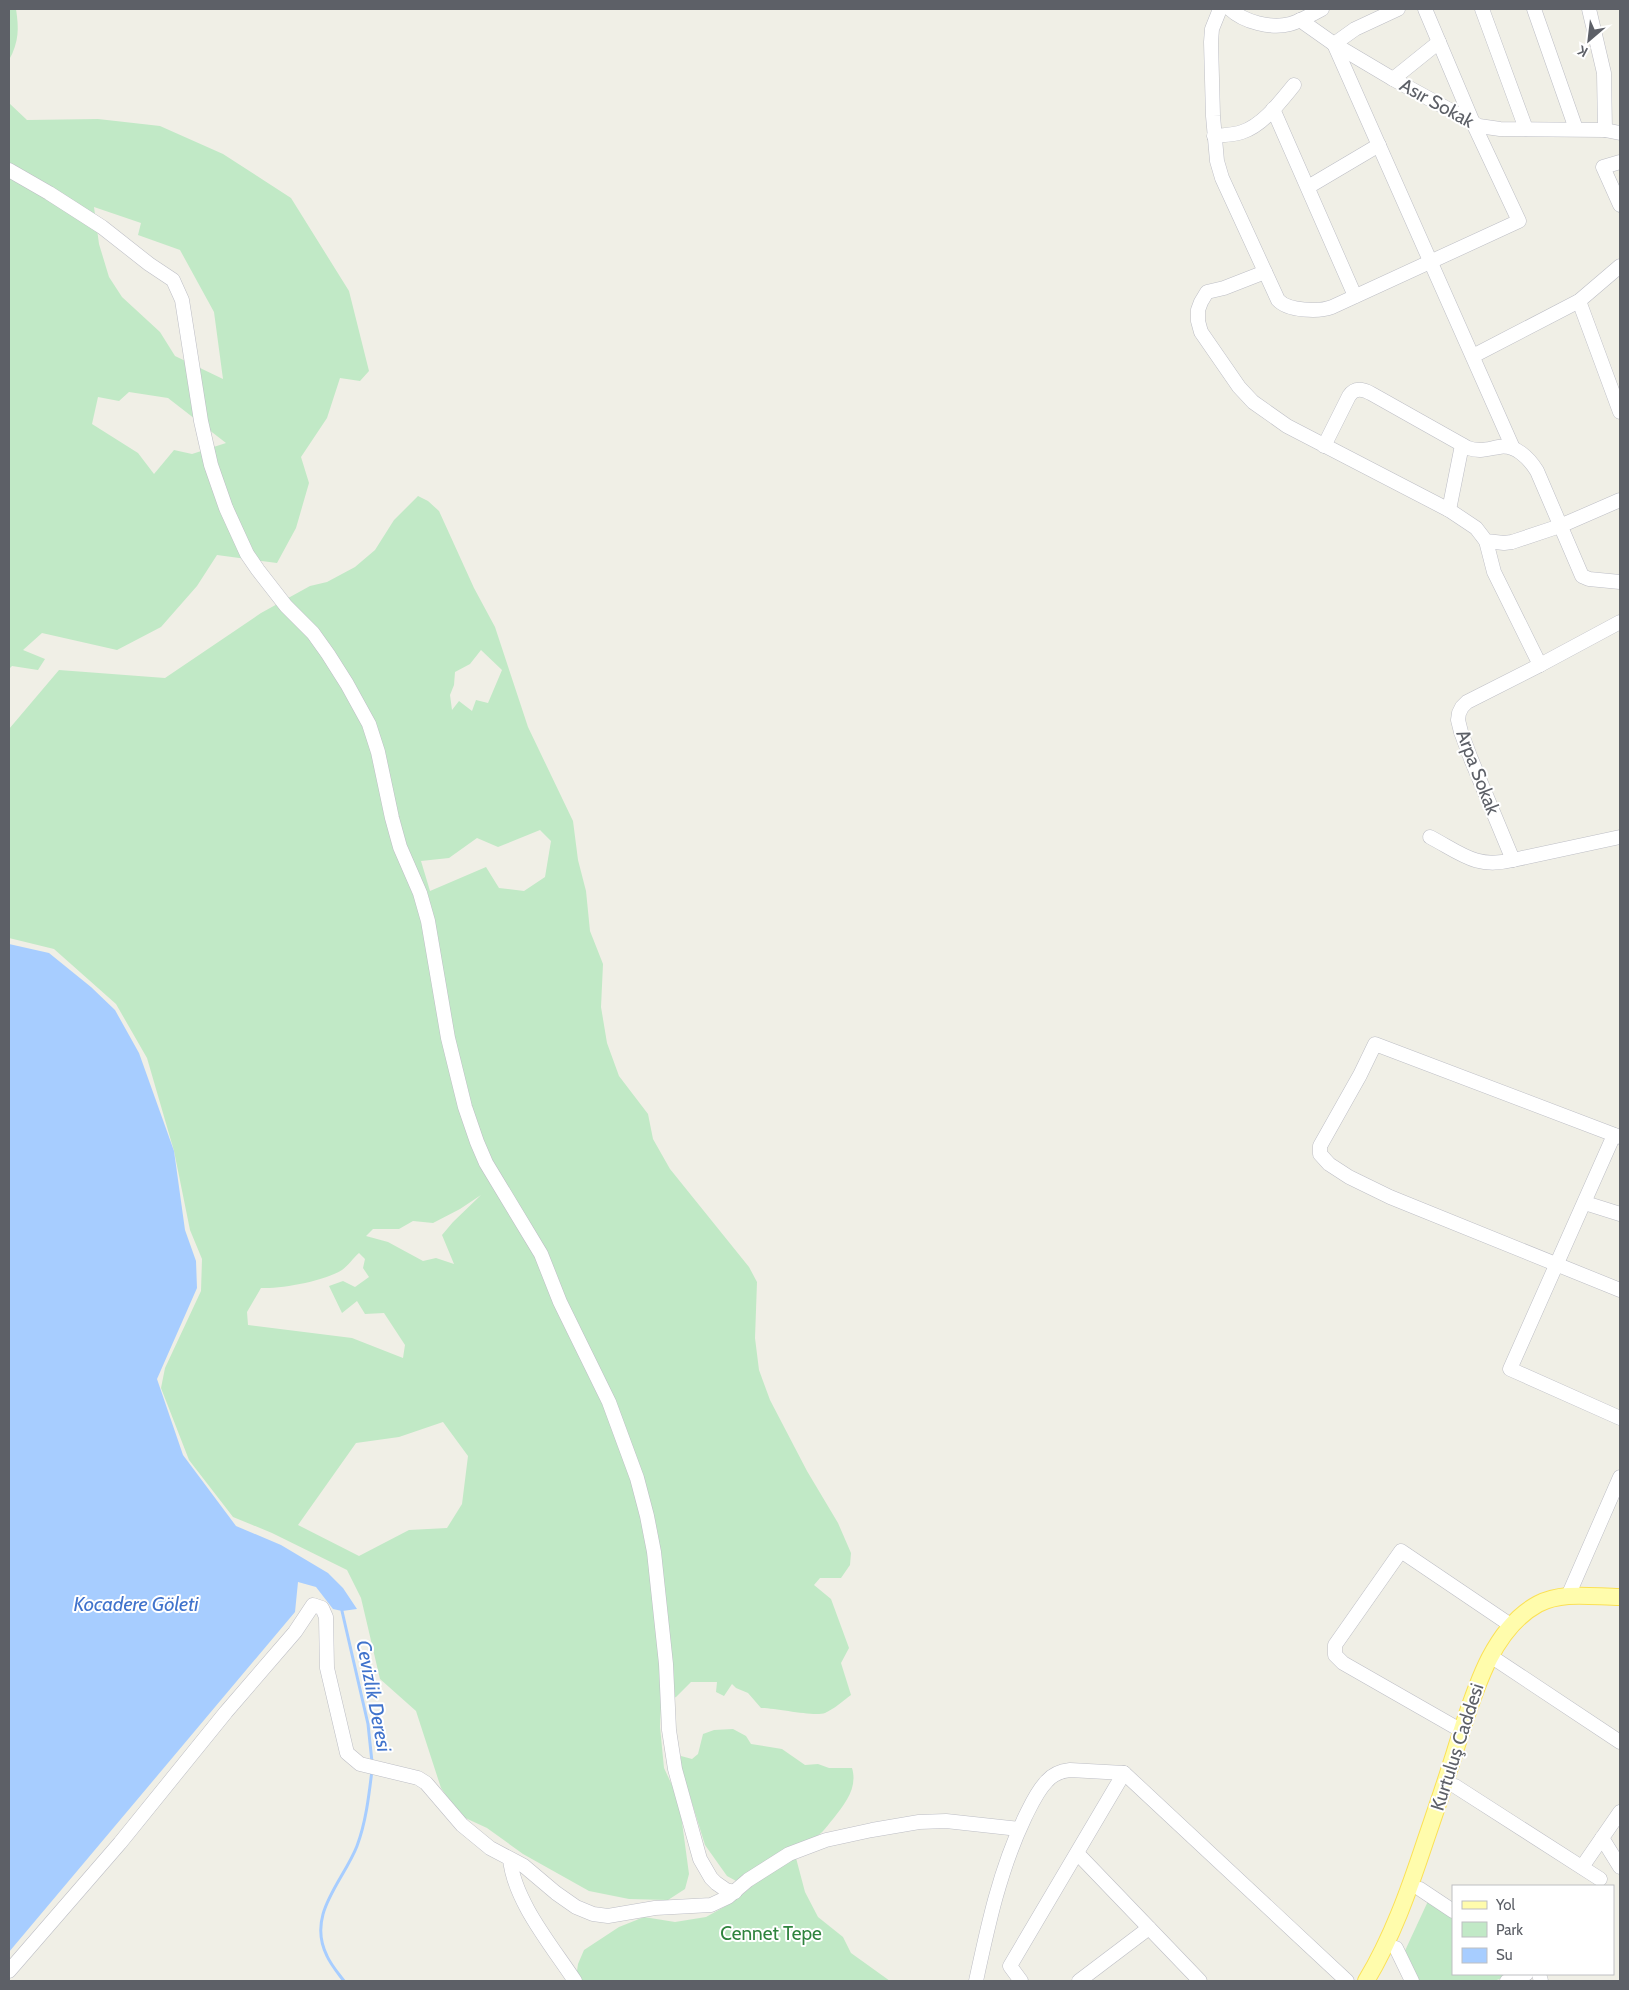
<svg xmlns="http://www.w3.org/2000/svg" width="1629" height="1990" font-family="Cabin,sans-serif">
  <rect width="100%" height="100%" fill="#f0efe6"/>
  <!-- green -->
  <g fill="#c1e9c6" fill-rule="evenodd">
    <path d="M9 9H16C19 28 19 42 9 60Z"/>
    <path d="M9 103 27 120 98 119 160 126 223 154 291 198 349 291 369 371 360 381 340 378 327 418 301 457 309 483 296 528 277 563 217 555 197 586 161 627 117 650 42 633 23 650 45 659 38 670 12 666 9 669ZM94 207 141 223 138 235 180 250 214 312 223 379 175 356 160 332 122 297 109 277 99 244ZM129 392 168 398 226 443 192 454 174 450 154 474 138 453 92 424 98 397 119 401Z"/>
    <path d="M418 496 428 501 439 511 474 588 495 627 528 727 573 821 578 860 586 891 590 931 603 964 601 1007 607 1043 619 1076 648 1114 653 1139 670 1169 749 1267 757 1282 755 1338 759 1370 770 1400 807 1471 838 1523 851 1553 850 1565 841 1578H820L814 1585 831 1599 849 1648 841 1663 851 1695C843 1701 834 1709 825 1713 814 1717 776 1708 761 1708L748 1693 736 1688 732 1684 724 1696 716 1692 717 1682H691L676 1697 661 1704 660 1727 664 1768 679 1800 689 1874 685 1889 668 1900 629 1899 589 1891 523 1854 487 1828 461 1816 441 1788 416 1711 380 1679 361 1598 347 1570 272 1533 233 1517 189 1460 161 1388 165 1368 201 1291 202 1259 190 1230 174 1151 147 1058 116 1004 54 949 9 938V729L59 670 165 678 261 613 310 586 327 582 355 567 375 550 394 520ZM481 650 502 670 488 703 476 700 472 711 459 701 452 710 450 695 454 685 455 672 470 664ZM540 830 551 841 545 877 524 891 499 888 486 867 430 891 421 861 449 858 477 838 498 847ZM481 1195 453 1222 442 1235 454 1264 436 1258 423 1261 388 1242 366 1236 373 1229H399L413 1221 433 1223 460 1209ZM359 1253 365 1259 363 1268 369 1277 355 1287 343 1281 329 1286 342 1313 357 1301 365 1314 384 1313 405 1345 403 1358 352 1338 248 1325 247 1312 261 1288C282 1289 324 1281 342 1270 348 1266 353 1258 359 1253ZM443 1422 468 1456 462 1504 447 1528 409 1530 359 1556 298 1525 356 1443 399 1437Z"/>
    <path d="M733 1729 746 1736 751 1744 782 1749 805 1765 818 1764 829 1768H852C858 1788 845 1804 833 1819 827 1826 823 1833 814 1838 804 1845 790 1847 779 1853 764 1861 752 1872 738 1882L727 1876 705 1845 680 1764 681 1756 692 1759 698 1754 703 1734 714 1730Z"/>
    <path d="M796 1858 805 1892 818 1917 843 1937 851 1953 890 1981H578L576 1978 578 1964 584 1950 619 1927 644 1917 675 1922 706 1917 733 1902 762 1878Z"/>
    <path d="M1429 1899 1453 1915V1974H1513L1494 1981H1416L1403 1955Z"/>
  </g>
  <!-- water -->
  <path fill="#a7cdff" d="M9 944 49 953 91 987 115 1010 139 1053 174 1151 185 1230 196 1261 197 1288 157 1379 183 1455 236 1526 281 1545 328 1573 343 1588 357 1609 342 1611 333 1609 316 1587 298 1582 295 1612 9 1952Z"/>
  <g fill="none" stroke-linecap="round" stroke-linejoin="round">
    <!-- stream -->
    <g stroke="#a7cdff" stroke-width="3">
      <path d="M342 1611 368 1724 372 1762"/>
      <path d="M344 1981C338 1973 331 1965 327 1956 306 1914 343 1882 357 1846 366 1822 369 1795 372 1770"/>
    </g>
    <!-- minor casing -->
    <g stroke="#bdbec5" stroke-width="15">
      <g id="minor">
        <path d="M1220 9 1212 29 1211 42 1213 116 1217 161 1222 178 1278 300C1288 311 1319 312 1332 307L1519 221 1474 125 1425 9"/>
        <path d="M1230 9C1244 22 1271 29 1290 24 1301 21 1312 14 1322 9"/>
        <path d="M1398 9 1355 29 1334 44 1513 448"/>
        <path d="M1482 9 1526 129"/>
        <path d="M1534 9 1576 129"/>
        <path d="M1589 9 1604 73 1605 130"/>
        <path d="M1300 20 1334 44 1393 79 1479 126 1500 129 1605 130 1620 133"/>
        <path d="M1393 79 1439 42"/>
        <path d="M1273 109 1355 296"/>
        <path d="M1214 136C1223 135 1233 135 1242 132 1263 125 1280 102 1294 85"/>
        <path d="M1620 162 1603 167 1620 205"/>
        <path d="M9 170 49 193 102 227 149 264 173 280 182 300 201 421 211 465 226 508 247 554 258 570 286 606 313 633 328 654 347 684 369 724 378 752 392 818 400 847 420 893 428 921 448 1038 465 1107 477 1142 486 1163 541 1254 560 1302 609 1402 637 1478 647 1516 654 1552 666 1664 669 1730 675 1769 700 1859 711 1878 716 1883 726 1890 735 1892"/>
        <path d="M1308 187 1379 145"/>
        <path d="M1265 272 1224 288 1207 292 1201 302 1198 310V321L1201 332 1239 387 1253 402 1287 426 1449 510 1476 528 1486 541 1504 543 1512 542 1560 526 1620 500"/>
        <path d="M1579 301 1620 412"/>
        <path d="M1473 356 1579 301 1620 266"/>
        <path d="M1324 446 1349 396C1355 387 1363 389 1372 394L1468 448C1480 452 1487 449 1499 447 1515 444 1529 458 1537 471L1582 576 1589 579 1620 582"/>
        <path d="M1449 510 1462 445"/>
        <path d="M1486 541 1494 572 1540 665 1467 702 1462 707 1459 713 1458 720 1461 732 1471 759 1513 860 1620 837"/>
        <path d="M1540 665 1620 622"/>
        <path d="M1430 837C1462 854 1476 869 1513 860"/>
        <path d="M1614 1135 1510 1369 1620 1418"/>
        <path d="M1620 1137 1375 1044 1360 1075 1320 1146V1154L1329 1164 1349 1177 1390 1197 1620 1290"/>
        <path d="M1585 1203 1620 1214"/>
        <path d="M1568 1596 1620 1477"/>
        <path d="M1498 1661 1620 1742"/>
        <path d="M1462 1731 1343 1663 1335 1655V1645L1401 1551 1512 1626"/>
        <path d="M1455 1786 1600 1879"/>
        <path d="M1602 1838 1620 1867"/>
        <path d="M1078 1854 1200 1981"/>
        <path d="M510 1859C514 1901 552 1946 575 1981"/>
        <path d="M1582 1867 1620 1812"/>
        <path d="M1420 1889 1453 1911"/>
        <path d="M1396 1948 1412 1981"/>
        <path d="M9 1971 120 1843 226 1712 295 1632 313 1605 322 1608 326 1617 327 1668 347 1753 360 1764 418 1778 426 1783 462 1825 490 1848 524 1866 556 1893 576 1907 593 1914 608 1916 655 1908 711 1905 728 1897 748 1880 789 1854 826 1840 872 1830 919 1822 946 1821 1019 1829"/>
        <path d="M1539 1974 1541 1981"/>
        <path d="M976 1981C988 1925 1000 1869 1025 1817 1031 1805 1037 1791 1047 1781 1053 1774 1061 1771 1070 1770L1124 1773 1347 1981"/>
        <path d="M1021 1981 1010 1966 1124 1773"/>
        <path d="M1079 1981 1149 1928"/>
        <path d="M1507 1981 1526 1974"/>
      </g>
    </g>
    <!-- major casing -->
    <g stroke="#fbe155" stroke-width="18">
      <path id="major" d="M1366 1981C1392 1938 1409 1890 1425 1842 1436 1810 1447 1778 1457 1745 1473 1697 1490 1630 1538 1604 1563 1591 1593 1597 1620 1597"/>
    </g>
    <!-- minor -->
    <use href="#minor" stroke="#fff" stroke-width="14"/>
    <!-- major -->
    <use href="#major" stroke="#fffcac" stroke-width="16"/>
  </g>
  <g text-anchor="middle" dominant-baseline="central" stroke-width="4" stroke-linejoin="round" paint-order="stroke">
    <!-- street labels -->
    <g font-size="19" fill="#5d6067" stroke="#fff">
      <text transform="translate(1437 103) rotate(29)">Asır Sokak</text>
      <text transform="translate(1478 772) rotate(69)">Arpa Sokak</text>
      <text transform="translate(1457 1747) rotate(-72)">Kurtuluş Caddesi</text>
    </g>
    <!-- park labels -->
    <g font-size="19" fill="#2f843e" stroke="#fff">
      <text x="771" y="1933">Cennet Tepe</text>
    </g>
    <!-- water labels -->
    <g font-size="20" font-style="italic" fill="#4073cc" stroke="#fff">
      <text x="136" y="1604">Kocadere Göleti</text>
      <text transform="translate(374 1696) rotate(79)">Cevizlik Deresi</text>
    </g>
  </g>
  <!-- border -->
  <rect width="1629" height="1990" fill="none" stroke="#5d6067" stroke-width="20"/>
  <!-- legend -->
  <rect x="1452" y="1885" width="162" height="90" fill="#ffffff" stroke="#bebfc2"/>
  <rect x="1462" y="1901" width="25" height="8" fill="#fffcac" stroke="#bebfc2"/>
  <text x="1496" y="1910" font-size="15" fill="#5d6067">Yol</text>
  <rect x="1462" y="1922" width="25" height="15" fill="#c1e9c6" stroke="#bebfc2"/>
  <text x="1496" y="1935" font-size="15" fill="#5d6067">Park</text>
  <rect x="1462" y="1948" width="25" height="15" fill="#a7cdff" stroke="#bebfc2"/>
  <text x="1496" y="1960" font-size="15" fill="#5d6067">Su</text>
  <!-- north arrow -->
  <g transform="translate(1589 40) rotate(208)" stroke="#ffffff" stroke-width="4" paint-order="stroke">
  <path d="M0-4L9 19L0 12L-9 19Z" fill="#5d6067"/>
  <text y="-8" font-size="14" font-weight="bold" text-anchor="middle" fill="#5d6067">K</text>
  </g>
</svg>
